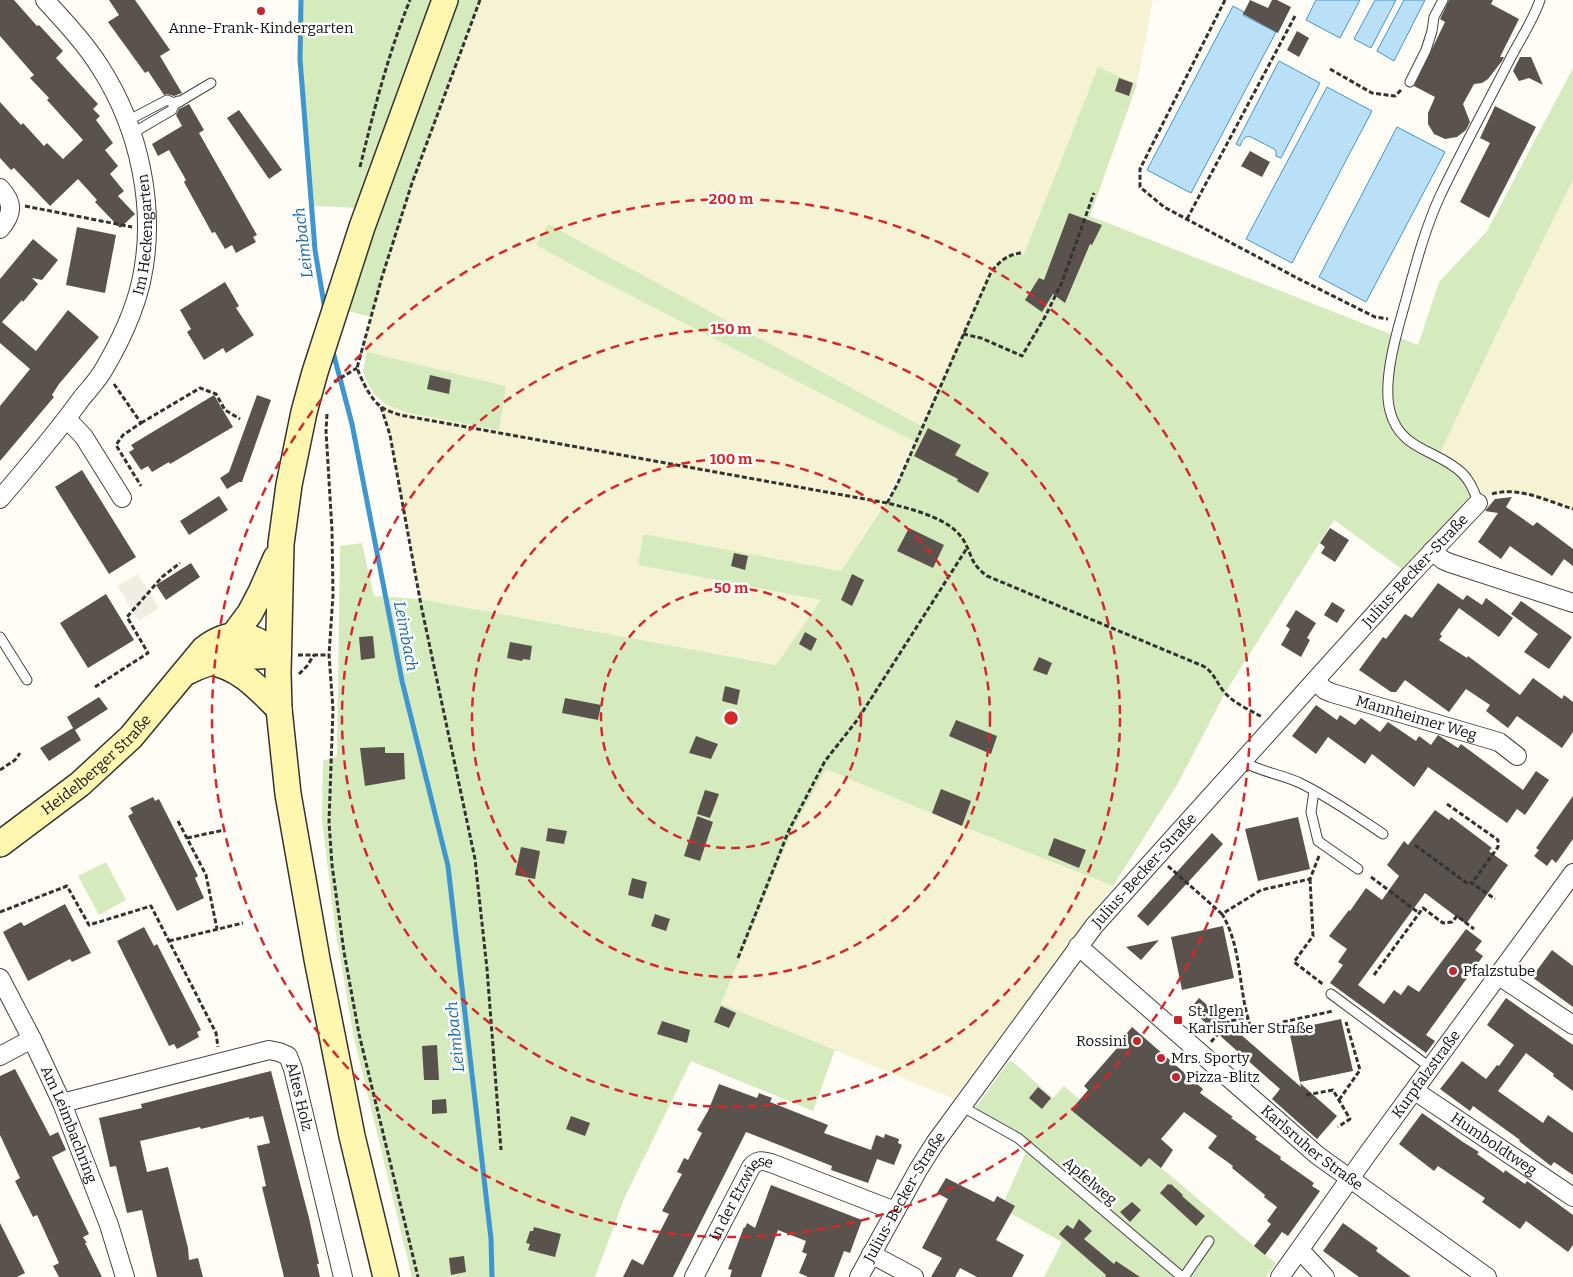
<svg xmlns="http://www.w3.org/2000/svg" width="1573" height="1277" font-family="Bitter,serif">
  <rect width="100%" height="100%" fill="#fffdf5"/>
  <!-- farmland -->
  <g fill="#f6f3d4">
    <path d="M480 0H1153L1137 84 1098 67 1024 254 1010 255 991 272 923 426 548 225 536 244 604 282 915 442 882 506 841 571 643 534 638 565 822 600 777 665 420 599 390 435 381 407 384 403 389 405 499 430 506 386 362 351 382 277 412 183Z"/>
    <path d="M1573 180V509L1514 491 1493 494 1485 497 1478 503 1438 457 1501 325Z"/>
    <path d="M826 768 962 826 1113 886 954 1099 721 1004 792 831Z"/>
  </g>
  <!-- green -->
  <g fill="#d5ebbd">
    <path d="M301 0H436L360 208 312 206 300 59Z"/>
    <path d="M458 0H480C441 105 401 209 371 317L344 310 417 107Z"/>
    <path d="M1098 67 1137 84 1090 216 1418 345 1439 282 1487 231 1573 68V180L1501 325 1438 457 1458 470 1478 503 1410 575 1334 520 1225 693 1177 785 1113 886 962 826 826 769 792 831 721 1004 835 1050 813 1111 691 1061 624 1199 595 1277H412L354 1038 335 927 322 820 323 761 337 756 340 546 362 543 374 596 420 599 776 665 821 600 638 565 643 534 841 571 897 485 915 442 604 282 536 245 548 224 922 426 991 272C1003 258 1007 256 1024 254Z"/>
    <path d="M367 352 506 386 499 430 405 412 384 403 374 394 367 382 363 371Z"/>
    <path d="M106 862 126 900 99 915 78 876Z"/>
    <path d="M1012 1061 1053 1098 1064 1086 1254 1246 1276 1263 1266 1277H1044L1062 1242 1001 1208 1027 1150 1013 1140 972 1119 978 1110 976 1107 1008 1062Z"/>
  </g>
  <!-- plaza -->
  <path fill="#f1ede2" d="M138 574 159 608 139 621 117 586Z"/>
  <!-- water -->
  <g fill="#b9e0f7" stroke="#3f96cf">
    <path d="M1316 0H1360L1340 38 1306 20Z"/>
    <path d="M1375 0H1396L1371 48 1354 39Z"/>
    <path d="M1404 0H1425L1394 61 1377 51Z"/>
    <path d="M1233 6 1244 12 1243 15 1276 32 1191 193 1147 170Z"/>
    <path d="M1279 61 1320 83 1281 158 1276 156V151L1274 149 1251 137C1244 135 1242 141 1240 146L1236 144Z"/>
    <path d="M1327 87 1372 111 1292 263 1246 239Z"/>
    <path d="M1397 127 1445 152 1366 302 1319 277Z"/>
  </g>
  <g fill="none" stroke-linecap="round" stroke-linejoin="round">
    <!-- stream -->
    <g stroke="#3f96cf" stroke-width="5">
      <path d="M301 0 300 59 315 250 325 310"/>
      <path d="M332 348 352 424 402 681 448 866 491 1239 492 1277"/>
    </g>
  </g>
  <!-- building -->
  <g fill="#5a524d">
    <path d="M0 0H14L37 26 39 25 63 51 56 58 98 104 93 109 100 116 96 120 113 143 105 150 118 166 110 174 124 191 118 196 135 214 120 228 95 202 97 200 78 179 50 206 14 168 11 170 0 158V102L21 125 23 123 44 146 47 143 63 159 83 140 47 100 49 98 30 78 34 75 0 36Z"/>
    <path d="M109 0H135L170 50 160 56 182 93 174 96 167 94 164 95 148 71 145 73 108 22 119 15Z"/>
    <path d="M1250 0 1268 8 1272 0H1277L1291 7 1278 33 1243 14Z"/>
    <path d="M1449 0H1493L1491 4 1519 19 1500 57H1504L1502 61 1488 79 1482 83 1474 84 1463 104 1470 122 1466 130 1457 137 1445 139 1434 134 1428 124V113L1435 97 1414 86 1445 22 1440 19Z"/>
    <path d="M1297 31 1309 38 1299 57 1287 50Z"/>
    <path d="M1520 57H1531L1543 85 1529 78 1519 81 1513 71Z"/>
    <path d="M1119 78 1133 83 1129 96 1115 91Z"/>
    <path d="M189 104 204 130 199 133 257 235 253 237 256 242 236 253 232 245 225 249 215 232 212 233 184 182 186 180 169 150 158 156 152 144 182 126 176 115 179 109Z"/>
    <path d="M1495 106 1536 127 1489 218 1460 202 1490 143 1480 138Z"/>
    <path d="M239 110 282 170 269 179 227 118Z"/>
    <path d="M1250 151 1270 162 1262 177 1241 166Z"/>
    <path d="M1069 213 1102 225 1092 245 1090 244 1065 303 1053 294 1042 312 1025 300 1039 278 1044 280Z"/>
    <path d="M77 227 116 235 105 293 66 285Z"/>
    <path d="M33 239 58 260 42 280 32 278 38 284 23 302 22 300 2 322 36 351 68 310 99 337 59 384 52 395 54 397 0 461V406L30 369 0 343V279Z"/>
    <path d="M225 282 239 306 236 308 254 335 226 353 223 348 204 360 187 332 191 329 180 310Z"/>
    <path d="M430 375 451 380 449 394 427 389Z"/>
    <path d="M214 395 233 427 170 464 169 462 152 472 148 466 141 470 129 452 134 449 131 445Z"/>
    <path d="M257 395 271 400 242 482H239L227 489 220 478 229 472Z"/>
    <path d="M928 428 961 445 955 455 989 473 978 493 957 481 958 479 914 456Z"/>
    <path d="M82 470 136 557 109 574 55 487Z"/>
    <path d="M219 496 228 510 189 535 180 521Z"/>
    <path d="M1512 497 1506 507 1533 526 1537 522 1573 549V566L1564 559 1552 576 1510 546 1501 559 1478 542 1498 513 1485 511 1495 499Z"/>
    <path d="M909 528 944 545 933 568 897 551Z"/>
    <path d="M1330 528 1349 540 1335 562 1321 553 1325 547 1320 543Z"/>
    <path d="M734 553 748 556 745 570 731 566Z"/>
    <path d="M191 563 200 577 166 600 156 585Z"/>
    <path d="M852 574 864 580 852 606 841 600Z"/>
    <path d="M1438 583 1463 600 1467 595 1482 605 1486 598 1513 618 1499 637 1459 608 1440 634 1442 636 1439 640 1467 658 1468 656 1520 695 1533 678 1562 699 1564 695 1573 702V732L1562 748 1517 716 1508 728 1486 711 1490 705 1466 689 1449 712 1405 680 1396 692H1391L1359 670 1383 637 1386 639 1405 614 1412 618Z"/>
    <path d="M106 594 134 640 88 668 60 623Z"/>
    <path d="M1521 601 1572 637 1549 669 1524 652 1538 634 1511 614Z"/>
    <path d="M1332 602 1345 610 1337 623 1324 615Z"/>
    <path d="M1296 610 1316 623 1307 638 1310 640 1301 657 1281 645 1290 629 1286 626Z"/>
    <path d="M805 632 817 639 811 651 799 644Z"/>
    <path d="M373 636 375 658 361 660 359 637Z"/>
    <path d="M510 642 532 646 530 660 523 659 522 661 507 658Z"/>
    <path d="M1039 657 1052 663 1047 675 1033 670Z"/>
    <path d="M725 686 740 690 737 705 722 701Z"/>
    <path d="M99 697 108 709 75 730 81 740 49 761 40 748 73 728 67 717Z"/>
    <path d="M565 698 601 705 598 720 562 713Z"/>
    <path d="M1316 705 1337 720 1340 715 1355 725 1361 718 1380 732 1388 722 1416 741 1419 736 1431 745 1438 735 1458 748 1461 744 1523 790 1536 771 1549 780 1525 815 1517 809 1507 823 1428 767 1414 787 1372 754 1365 764 1328 737 1316 754 1292 736Z"/>
    <path d="M956 720 997 736 991 754 949 736Z"/>
    <path d="M696 736 718 744 711 759 689 753Z"/>
    <path d="M385 747V753H404L405 779 365 786 360 748Z"/>
    <path d="M941 789 971 801 962 826 932 813Z"/>
    <path d="M705 790 719 794 710 818 697 814Z"/>
    <path d="M1573 796V839L1556 863 1552 859 1547 866 1534 856 1539 850 1536 848Z"/>
    <path d="M153 797 155 801 159 799 198 876 195 878 204 898 177 911 128 816 133 813 130 808Z"/>
    <path d="M1435 810 1449 820 1451 817 1492 848 1489 851 1508 865 1466 924 1425 893 1358 985 1384 1004 1394 990 1401 995 1408 985 1419 992 1466 929 1482 941 1475 950 1483 956 1426 1035 1435 1041 1426 1053 1330 983 1343 965 1338 962 1347 949 1329 936 1349 910 1350 911 1366 888 1382 900 1399 876 1387 865 1404 841 1408 845Z"/>
    <path d="M697 816 713 822 700 861 684 856Z"/>
    <path d="M1298 817 1310 869 1258 881 1245 829Z"/>
    <path d="M548 828 567 831 564 844 546 841Z"/>
    <path d="M1212 833 1223 844 1148 926 1137 916Z"/>
    <path d="M1054 838 1086 850 1079 868 1048 855Z"/>
    <path d="M521 847 540 851 535 879 515 875Z"/>
    <path d="M632 878 647 882 643 899 628 895Z"/>
    <path d="M65 904 91 953 72 962 70 959 28 981 3 932 21 922 24 926Z"/>
    <path d="M655 914 670 919 666 931 651 926Z"/>
    <path d="M1223 926 1234 978 1182 990 1171 937Z"/>
    <path d="M144 927 154 946 157 944 201 1030 197 1032 199 1037 177 1049 174 1044 169 1046 117 941Z"/>
    <path d="M1159 940 1141 960 1126 947Z"/>
    <path d="M1552 950 1573 966V1007L1532 977Z"/>
    <path d="M1199 998 1301 1087 1300 1083 1337 1116 1317 1139 1272 1099 1280 1089 1190 1009Z"/>
    <path d="M1506 998 1573 1045V1091L1553 1076 1554 1074 1526 1053 1498 1091 1543 1123 1548 1115 1573 1133V1175L1554 1162 1551 1166 1519 1141 1520 1140 1473 1106 1470 1111 1440 1089 1462 1061 1486 1079 1497 1065 1499 1066 1514 1045 1487 1025Z"/>
    <path d="M721 1006 736 1013 729 1028 714 1022Z"/>
    <path d="M1341 1019 1353 1071 1300 1082 1289 1030Z"/>
    <path d="M662 1021 690 1030 687 1043 657 1034Z"/>
    <path d="M1132 1027 1203 1089 1200 1093 1233 1117 1231 1118 1257 1137 1255 1139 1281 1157 1280 1159 1314 1183 1312 1186 1320 1191 1288 1236 1282 1232 1265 1255 1254 1246 1271 1224 1267 1221 1277 1207 1264 1197 1265 1195 1232 1168 1233 1166 1208 1148 1217 1136 1184 1112 1161 1139 1173 1150 1161 1168 1149 1158 1141 1167 1071 1110 1088 1090 1084 1086 1118 1047 1117 1045Z"/>
    <path d="M437 1045 439 1080H424L422 1046Z"/>
    <path d="M15 1069 50 1136 58 1132 66 1150 52 1157 89 1234 83 1237 87 1243H85L102 1277H59L53 1266 59 1263 37 1215 33 1217 15 1181 20 1178 0 1135V1076Z"/>
    <path d="M271 1071 309 1218 319 1264H317L320 1277H284L262 1187 266 1186 257 1146 270 1143 263 1116 249 1119V1117L201 1129 200 1127 140 1141 147 1172 168 1167 188 1248 189 1260 198 1258 203 1277H157L142 1210 127 1213 116 1166 110 1167 99 1118 142 1108 141 1104Z"/>
    <path d="M719 1084 757 1098 759 1093 772 1098 770 1102 828 1125 824 1133 871 1150 876 1135 884 1138 885 1134 899 1139 898 1143 902 1145 894 1165 877 1159 868 1183 831 1170 832 1166 746 1132 673 1277H623L632 1259 643 1265 669 1214 662 1211 682 1174 677 1172 684 1158 688 1160 702 1133 697 1130 708 1111Z"/>
    <path d="M1038 1087 1051 1098 1042 1109 1029 1098Z"/>
    <path d="M446 1099 447 1113 432 1114V1100Z"/>
    <path d="M1422 1113 1463 1142 1479 1152 1477 1154 1504 1173 1505 1170 1525 1184 1527 1181 1573 1215V1245L1568 1252 1526 1221 1520 1229 1482 1202 1485 1198 1438 1166 1434 1171 1399 1144Z"/>
    <path d="M571 1116 590 1123 585 1136 566 1129Z"/>
    <path d="M946 1178 994 1202 997 1196 1015 1206 996 1240 1024 1255 1012 1277H977L960 1268 955 1277H931L942 1258 922 1248 948 1199 937 1193Z"/>
    <path d="M1168 1184 1170 1185 1171 1184 1183 1195 1182 1196 1205 1216 1196 1226 1160 1193Z"/>
    <path d="M771 1185 862 1220 850 1253 844 1251 834 1277H808L799 1273 807 1254 802 1252 806 1241 778 1230 761 1277H730L732 1270 728 1269 744 1227 745 1228 747 1223 755 1228Z"/>
    <path d="M1132 1202 1141 1210 1130 1222 1120 1212Z"/>
    <path d="M1079 1219 1092 1231 1084 1239 1114 1264 1116 1261 1140 1277H1105L1106 1275 1059 1234 1067 1225 1073 1229Z"/>
    <path d="M0 1223 25 1273 17 1277H0Z"/>
    <path d="M1343 1223 1378 1248 1376 1251 1411 1277H1359L1323 1251Z"/>
    <path d="M534 1227 561 1234 555 1257 528 1250 530 1244 526 1243 530 1231H533Z"/>
    <path d="M464 1256 466 1272 451 1275 449 1258Z"/>
  </g>
  <g fill="none" stroke-linecap="round" stroke-linejoin="round">
    <!-- lane casing -->
    <g stroke="#444" stroke-width="11">
      <g id="lane">
        <path d="M1410 82 1426 50 1432 31 1434 17 1443 0"/>
        <path d="M127 121 167 100 174 103 178 101"/>
        <path d="M131 134 172 110 174 105 211 83"/>
        <path d="M1478 503C1475 492 1471 482 1462 473 1437 449 1400 451 1390 411 1383 384 1394 342 1402 314 1413 275 1423 233 1440 196 1462 150 1486 106 1509 61 1519 41 1533 21 1540 0"/>
        <path d="M0 637 27 680"/>
        <path d="M1242 761C1260 772 1281 774 1300 783 1329 797 1356 816 1383 834"/>
        <path d="M1314 791 1311 812 1318 841 1358 869"/>
        <path d="M1331 994 1431 1068"/>
        <path d="M961 1106 1018 1138 1182 1277"/>
        <path d="M1184 1277 1209 1241"/>
      </g>
    </g>
    <!-- street casing -->
    <g stroke="#444" stroke-width="20">
      <g id="street">
        <path d="M0 188C14 203 13 214 0 229"/>
        <path d="M67 419 84 437 122 498"/>
        <path id="s1" d="M0 499C28 466 56 434 81 399 89 389 98 380 104 369 120 342 134 312 141 282 157 210 140 129 100 67 85 43 64 21 45 0"/>
        <path d="M1432 551 1443 560 1450 563 1573 603"/>
        <path id="s2" d="M1315 681 1325 690 1332 693 1499 742 1517 756"/>
        <path id="s3" d="M1078 946 1317 1155 1487 1277"/>
        <path d="M1499 976 1573 1025"/>
        <path id="s4" d="M0 978 32 1039 62 1103 109 1225 125 1277"/>
        <path d="M0 1056 32 1039"/>
        <path id="s5" d="M1415 1091 1573 1197"/>
        <path id="s6" d="M62 1103 269 1050 279 1052 288 1056 293 1069 343 1277"/>
        <path d="M1300 1250 1325 1277"/>
        <path d="M871 1254 914 1277"/>
        <path id="s7" d="M694 1277 751 1167C757 1160 762 1160 771 1163L895 1211"/>
        <path id="s8" d="M859 1277 918 1170 935 1143 1094 926 1410 575 1478 503"/>
        <path id="s9" d="M1280 1277 1366 1156 1573 873"/>
      </g>
    </g>
    <!-- secondary casing -->
    <g stroke="#333" stroke-width="28">
      <g id="secondary">
        <path d="M233 636 250 613 261 592 276 558"/>
        <path d="M209 662C239 666 259 689 279 709"/>
        <path d="M189 671C221 655 245 657 278 655"/>
        <path id="s10" d="M0 844 80 784 131 737 204 649C232 628 253 633 278 655"/>
        <path d="M386 1277 352 1136 317 959 288 794 279 709 278 673 281 544 289 485 304 412 315 372 362 227 445 0"/>
      </g>
    </g>
    <!-- path -->
    <g stroke="#333" stroke-width="3" stroke-dasharray="5 2.5" stroke-linecap="butt">
      <path d="M480 0 412 183 382 277 357 368C362 381 370 398 381 407 386 410 394 413 400 415L887 503C911 509 951 518 964 541 973 557 970 563 987 576L1203 666C1214 672 1217 684 1225 693 1235 704 1250 710 1262 717"/>
      <path d="M1225 0 1140 169V187L1164 207 1297 278 1375 317 1388 319"/>
      <path d="M1330 69 1372 93 1395 96 1402 89"/>
      <path d="M360 167C374 110 388 54 410 0"/>
      <path d="M25 206 132 227"/>
      <path d="M1187 219 1295 16"/>
      <path d="M963 334 981 338 1022 356 1046 315 1062 282 1094 193"/>
      <path d="M334 382 357 368"/>
      <path d="M114 384 141 423 123 435 116 445 141 486"/>
      <path d="M381 407 390 435 421 605 475 859 487 969 501 1150"/>
      <path d="M327 414 326 431 332 530 333 595 329 655 333 709 329 822 332 865 344 952 359 1034 418 1277"/>
      <path d="M141 423 200 388 216 394 225 410 240 419"/>
      <path d="M1492 494C1519 486 1547 501 1573 509"/>
      <path d="M887 503 897 485 991 272C1000 261 1008 254 1022 253"/>
      <path d="M298 655H329"/>
      <path d="M299 674 307 666 314 655"/>
      <path d="M95 687 148 653 127 617 162 577 180 563"/>
      <path d="M0 770 15 760 20 753"/>
      <path d="M1447 804 1498 840V847L1472 883"/>
      <path d="M178 821 206 875 217 929"/>
      <path d="M187 838 224 830"/>
      <path d="M1415 845 1468 884 1472 883 1495 899"/>
      <path d="M1319 856 1310 879 1261 890 1222 914C1242 947 1238 989 1250 1025L1256 1028 1333 1011"/>
      <path d="M1168 866 1222 914"/>
      <path d="M1371 877 1419 913"/>
      <path d="M1310 879 1313 936 1294 962 1324 985"/>
      <path d="M0 912 67 886 89 925 151 906 216 1033 218 1047"/>
      <path d="M169 941 243 923"/>
      <path d="M738 958 789 830 825 761 858 719 967 548"/>
      <path d="M1374 975 1423 908 1443 923 1452 922 1457 916 1474 929"/>
      <path d="M1211 1042 1229 1021 1248 1018"/>
      <path d="M1306 1095 1333 1090 1350 1119 1338 1127"/>
      <path d="M1339 1100 1360 1070 1346 1022"/>
    </g>
    <!-- lane -->
    <use href="#lane" stroke="#fff" stroke-width="9"/>
    <!-- street -->
    <use href="#street" stroke="#fff" stroke-width="18"/>
    <!-- secondary -->
    <use href="#secondary" stroke="#fff6b0" stroke-width="25"/>
  </g>
  <!-- distance rings -->
  <g fill="none" stroke="#d62828" stroke-width="2.5" stroke-dasharray="9 6">
    <circle cx="731" cy="718" r="130"/>
    <circle cx="731" cy="718" r="259"/>
    <circle cx="731" cy="718" r="389"/>
    <circle cx="731" cy="718" r="519"/>
  </g>
  <!-- markers -->
  <g fill="#c4262e" stroke="#fff" stroke-width="2">
    <circle cx="261" cy="11" r="5"/>
    <circle cx="1453" cy="971" r="5"/>
    <rect x="1173" y="1015" width="10" height="10" rx="2.5"/>
    <circle cx="1137" cy="1041" r="5"/>
    <circle cx="1161" cy="1058" r="5"/>
    <circle cx="1176" cy="1077" r="5"/>
  </g>
  <g text-anchor="middle" dominant-baseline="central" stroke-width="5" stroke-linejoin="round" paint-order="stroke">
    <!-- poi labels -->
    <g font-size="15" fill="#111" stroke="#fff" text-anchor="start">
      <text x="261" y="28" text-anchor="middle">Anne-Frank-Kindergarten</text>
      <text x="1463" y="971">Pfalzstube</text>
      <text x="1188" y="1011">St. Ilgen<tspan x="1188" dy="17">Karlsruher Straße</tspan></text>
      <text x="1127" y="1041" text-anchor="end">Rossini</text>
      <text x="1171" y="1058">Mrs. Sporty</text>
      <text x="1186" y="1077">Pizza-Blitz</text>
    </g>
    <!-- street labels -->
    <g font-size="15" fill="#111" stroke="#fff">
      <text stroke="none"><textPath href="#s1" startOffset="309">Im Heckengarten</textPath></text>
      <text stroke="none"><textPath href="#s8" startOffset="902">Julius-Becker-Straße</textPath></text>
      <text stroke="none"><textPath href="#s2" startOffset="109">Mannheimer Weg</textPath></text>
      <text stroke="none"><textPath href="#s10" startOffset="125">Heidelberger Straße</textPath></text>
      <text stroke="none"><textPath href="#s8" startOffset="498">Julius-Becker-Straße</textPath></text>
      <text stroke="none"><textPath href="#s9" startOffset="250">Kurpfalzstraße</textPath></text>
      <text stroke="none"><textPath href="#s6" startOffset="276">Altes Holz</textPath></text>
      <text stroke="none"><textPath href="#s4" startOffset="162">Am Leimbachring</textPath></text>
      <text stroke="none"><textPath href="#s5" startOffset="95">Humboldtweg</textPath></text>
      <text stroke="none"><textPath href="#s3" startOffset="309">Karlsruher Straße</textPath></text>
      <text transform="translate(1090 1181) rotate(40)">Apfelweg</text>
      <text stroke="none"><textPath href="#s8" startOffset="92">Julius-Becker-Straße</textPath></text>
      <text stroke="none"><textPath href="#s7" startOffset="95">In der Etzwiese</textPath></text>
    </g>
    <!-- water labels -->
    <g font-size="16" font-style="italic" fill="#1768a6" stroke="#fff">
      <text transform="translate(303 243) rotate(-97)">Leimbach</text>
      <text transform="translate(406 636) rotate(79)">Leimbach</text>
      <text transform="translate(455 1037) rotate(-96)">Leimbach</text>
    </g>
  </g>
  <circle cx="731" cy="718" r="8" fill="#d62828" stroke="#fff" stroke-width="2.5"/>
  <g font-size="15" text-anchor="middle" font-weight="bold" fill="#d62828" stroke="#fff" stroke-width="5" stroke-linejoin="round" paint-order="stroke">
    <text x="731" y="204">200 m</text>
    <text x="731" y="334">150 m</text>
    <text x="731" y="464">100 m</text>
    <text x="731" y="593">50 m</text>
  </g>
</svg>
